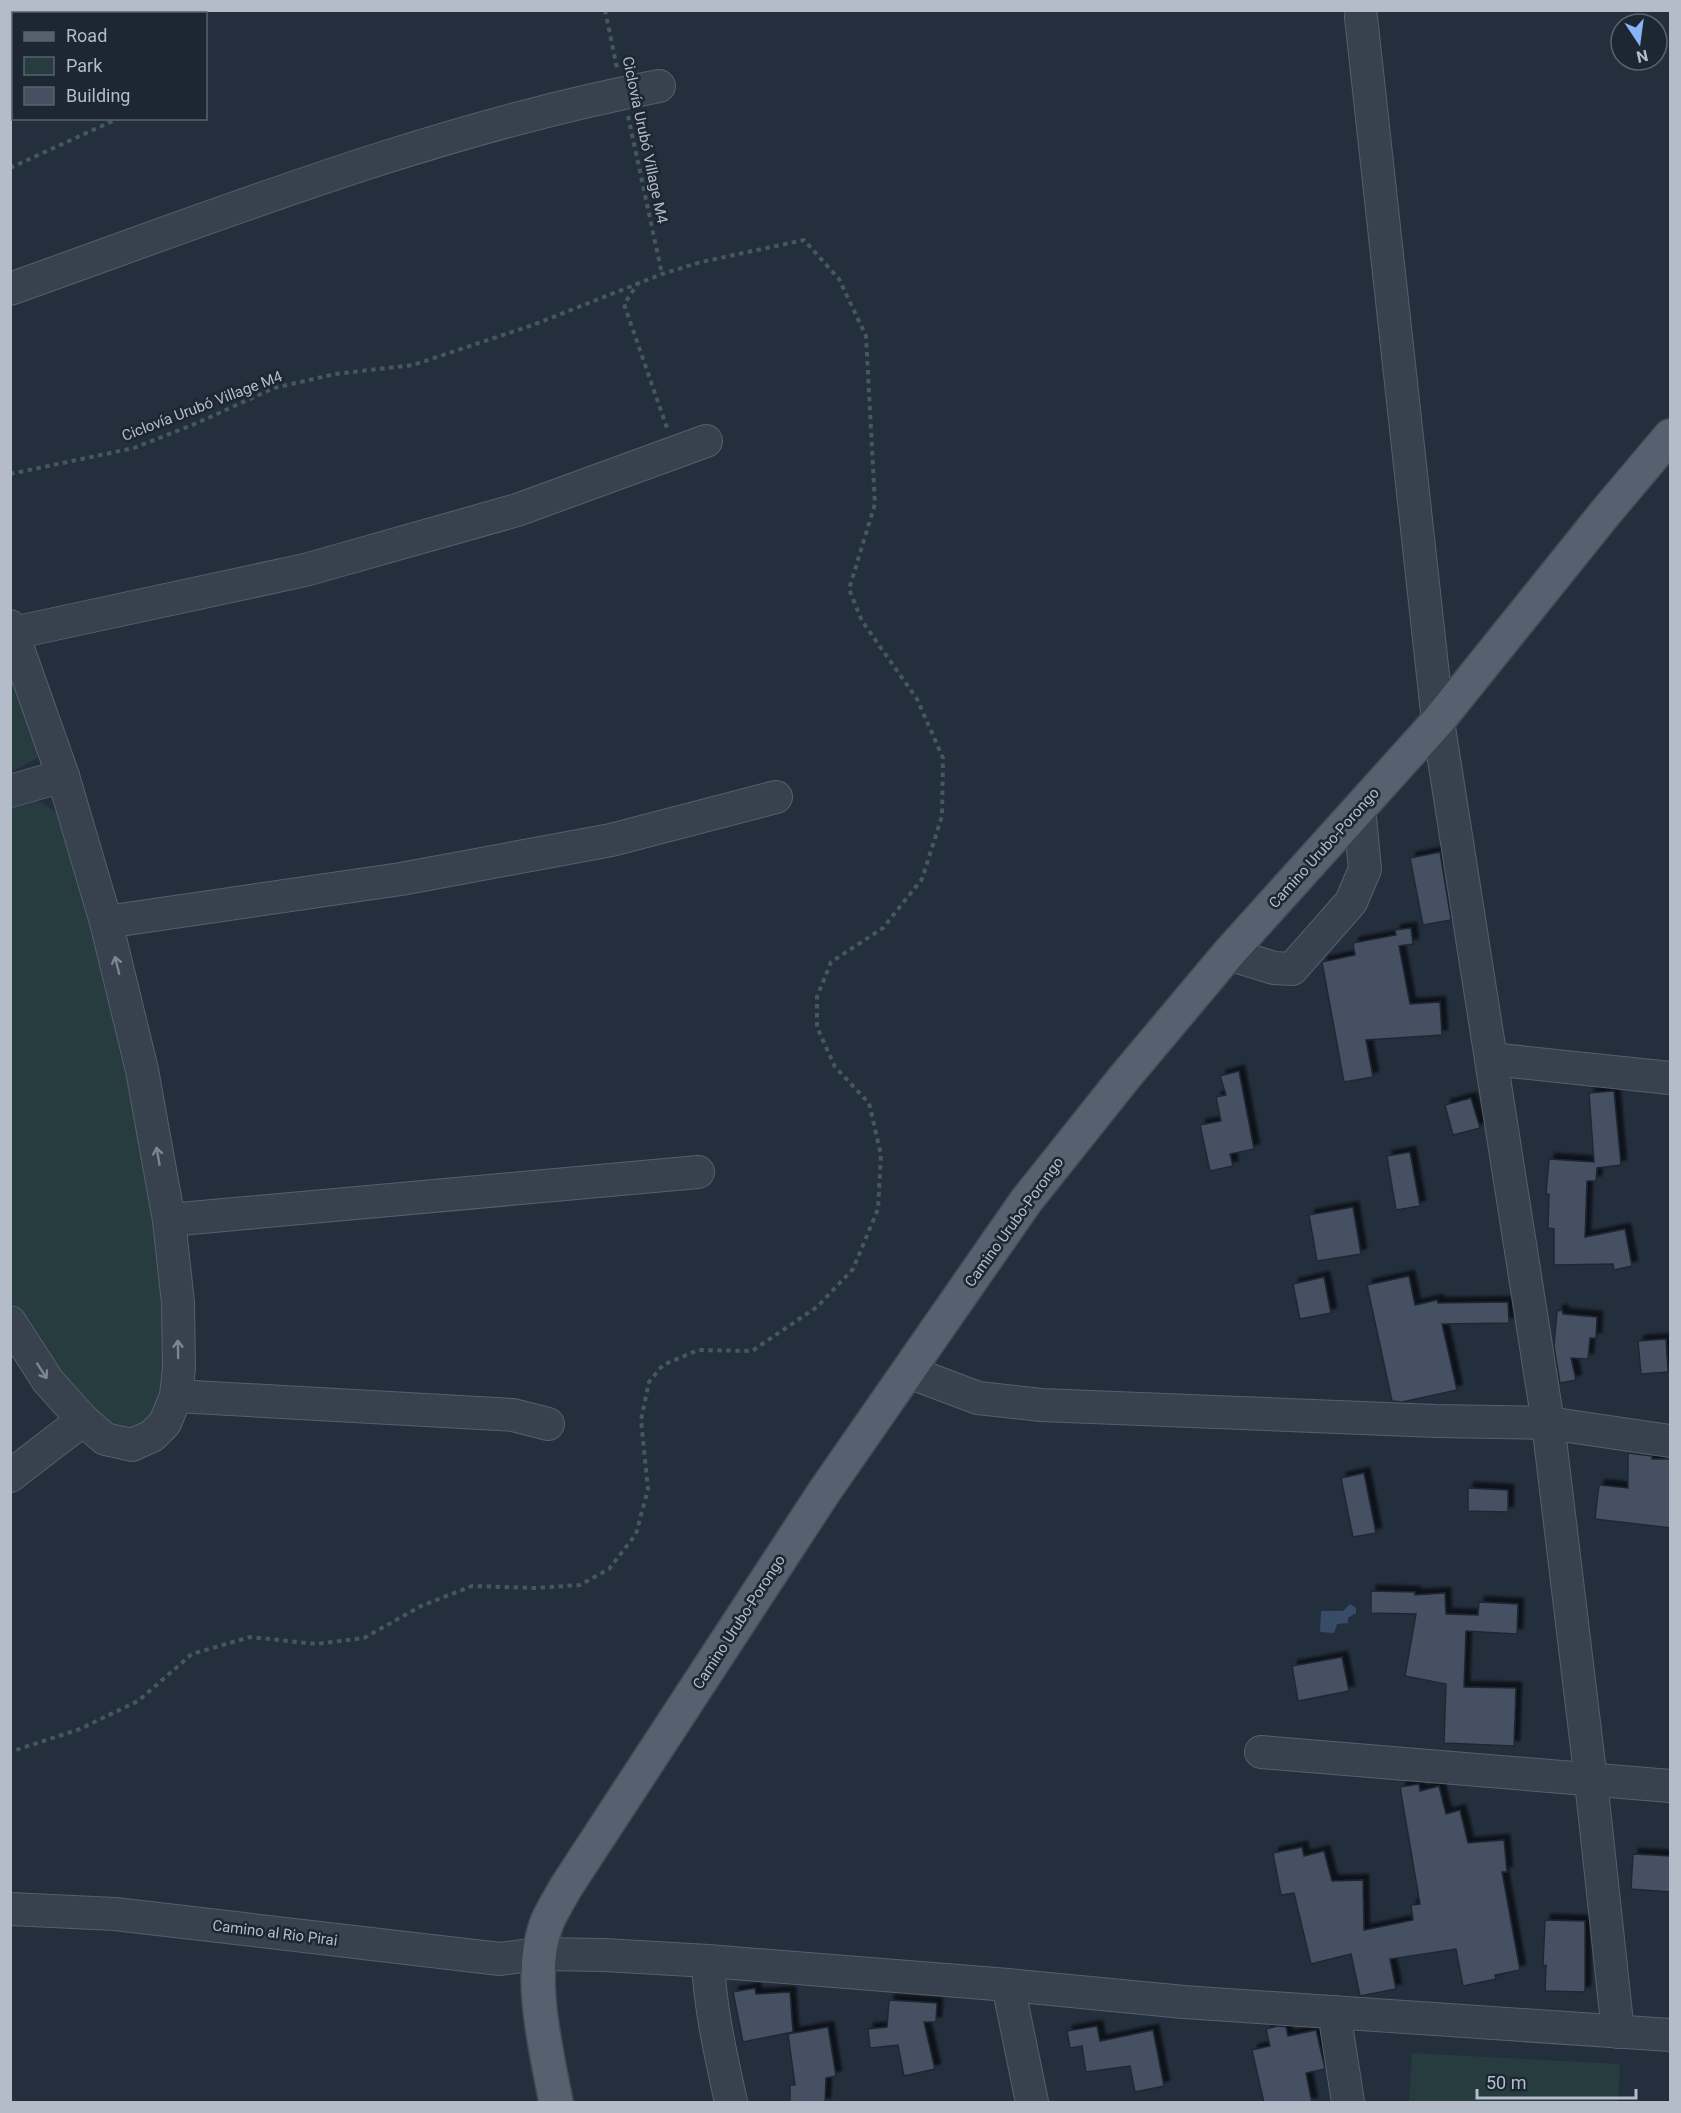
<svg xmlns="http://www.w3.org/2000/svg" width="1681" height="2113" font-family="Roboto,sans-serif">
  <defs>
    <filter id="shadow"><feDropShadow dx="5.5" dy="-5.5" stdDeviation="1.5" flood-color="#0009"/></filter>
  </defs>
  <rect width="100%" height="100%" fill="#242f3e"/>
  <!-- green -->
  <g fill="#263c3f">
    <path d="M10 670 38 746 37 758 11 772Z"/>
    <path d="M36 799 60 815 117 1027 160 1226 167 1329 163 1401 136 1432 118 1431 92 1412 59 1374 11 1300 10 804Z"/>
    <path d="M1412 2053 1620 2064 1618 2102H1409Z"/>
  </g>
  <!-- water -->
  <path fill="#394c67" d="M1350 1604 1356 1608V1613L1348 1618V1623L1337 1624 1334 1633 1320 1632 1321 1611H1343Z"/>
  <!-- building -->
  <g fill="#455162" stroke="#1f2835" stroke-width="1.5" filter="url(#shadow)">
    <path d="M1440 852 1451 920 1423 925 1410 858Z"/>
    <path d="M1411 928 1413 944 1399 946 1410 1004 1440 1002 1442 1035 1366 1040 1373 1077 1344 1082 1322 962 1355 955 1353 943 1396 935 1395 930Z"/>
    <path d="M1239 1071 1254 1149 1230 1154 1233 1166 1210 1171 1200 1125 1221 1121 1216 1097 1226 1095 1220 1076Z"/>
    <path d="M1614 1091 1621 1165 1597 1168 1596 1181H1587L1585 1237 1625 1229 1632 1266 1614 1270 1613 1264 1554 1265V1229L1548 1228 1549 1194H1546L1549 1159 1594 1162 1589 1093Z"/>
    <path d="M1471 1098 1480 1128 1453 1135 1445 1105Z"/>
    <path d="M1410 1152 1420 1206 1396 1210 1387 1156Z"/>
    <path d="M1353 1207 1361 1254 1317 1261 1309 1215Z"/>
    <path d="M1409 1276 1415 1305 1437 1300 1438 1303 1508 1302 1509 1323 1442 1324 1457 1390 1402 1402 1392 1401 1367 1285Z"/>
    <path d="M1324 1277 1331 1313 1300 1319 1293 1284Z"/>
    <path d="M1562 1310 1563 1314 1597 1317 1596 1338H1590L1588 1359 1571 1358 1576 1380 1560 1383 1554 1346 1557 1311Z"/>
    <path d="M1666 1339 1668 1372 1641 1374 1638 1341Z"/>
    <path d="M1628 1453 1652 1456V1459H1671V1528L1595 1519 1599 1485 1628 1488Z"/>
    <path d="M1364 1473 1376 1533 1353 1537 1341 1478Z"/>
    <path d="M1468 1488 1508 1490V1512L1468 1511Z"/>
    <path d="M1371 1591 1415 1592V1595L1445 1593 1446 1614 1478 1615 1479 1602 1518 1604 1517 1634 1466 1631 1464 1687 1516 1688 1514 1746 1444 1743 1446 1684 1405 1676 1416 1614 1371 1613Z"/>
    <path d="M1342 1657 1349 1691 1298 1701 1292 1666Z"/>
    <path d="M1419 1784 1420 1791 1439 1786 1446 1814 1460 1810 1468 1843 1504 1840 1507 1872H1502L1520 1970 1495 1975 1496 1979 1463 1986 1456 1949 1390 1959 1396 1989 1360 1996 1351 1954 1311 1964 1294 1893 1281 1895 1273 1853 1302 1847 1304 1856 1324 1851 1332 1881 1363 1880 1364 1930 1413 1920 1411 1905 1420 1904 1400 1787Z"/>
    <path d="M1633 1854 1671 1856V1892L1631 1889Z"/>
    <path d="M1545 1920 1585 1921V1992L1545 1991 1546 1965 1543 1966Z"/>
    <path d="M755 1988 756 1994 790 1992 793 2032 743 2042 733 1992Z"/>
    <path d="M889 2000 937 2003 936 2022H924L935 2069 904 2076 898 2045 870 2048 868 2029 887 2027Z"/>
    <path d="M1097 2026 1100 2041 1153 2030 1164 2086 1135 2092 1130 2066 1086 2072 1082 2046 1070 2048 1067 2031Z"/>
    <path d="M1278 2026 1286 2027 1288 2036 1316 2030 1325 2069 1306 2073 1312 2103H1264L1252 2050 1270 2046 1266 2029Z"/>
    <path d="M828 2027 836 2076 826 2078 825 2103H790V2085H795L788 2034Z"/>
  </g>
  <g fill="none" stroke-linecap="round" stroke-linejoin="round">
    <!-- minor casing -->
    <g stroke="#565f6c" stroke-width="34">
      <g id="minor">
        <path d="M1361 17 1438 721 1548 1423 1591 1781 1618 2032"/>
        <path d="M10 289C223 213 438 128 659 86"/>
        <path d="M10 626 63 776 106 922 142 1070 169 1220 178 1303 179 1368 176 1396 165 1423 152 1436 132 1445 105 1439 83 1420 48 1381 10 1322"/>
        <path d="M13 633 305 570 517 510 706 441"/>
        <path d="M10 791 63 776"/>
        <path d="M106 922 401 879 611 840 776 797"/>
        <path d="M1228 954 1274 968 1292 969 1351 902 1365 869 1359 808"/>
        <path d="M1491 1059 1670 1078"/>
        <path d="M169 1220 698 1172"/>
        <path d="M909 1372 978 1398 1041 1405 1436 1421 1548 1423 1670 1441"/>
        <path d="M176 1396 513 1415 548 1424"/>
        <path d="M10 1476 83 1420"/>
        <path d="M1261 1752 1670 1786"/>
        <path d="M10 1909 115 1914 500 1959 539 1954 604 1955 708 1961 1008 1985 1184 2002 1670 2035"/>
        <path d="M708 1961C710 2009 721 2056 731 2102"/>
        <path d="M1008 1985 1032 2102"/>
        <path d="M1334 2012 1348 2102"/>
      </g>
    </g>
    <!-- major casing -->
    <g stroke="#414a57" stroke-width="36">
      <path id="major" d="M556 2102C546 2049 526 1972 548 1920 553 1909 560 1898 566 1887L824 1492 1026 1201 1124 1078 1228 954 1438 721 1606 512 1670 436"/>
    </g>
    <!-- path -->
    <g stroke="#44595c" stroke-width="4" stroke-dasharray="4.5 4.5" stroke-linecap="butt">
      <path d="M605 10 617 68"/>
      <path d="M194 14 195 10"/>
      <path d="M628 116 662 274"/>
      <path d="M10 168 119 118"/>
      <path d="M639 282 624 304 667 428"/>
      <path d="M10 474 134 448 197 423 274 388 335 374 413 365 533 325 662 274 701 262 804 240 839 279 866 336 875 504 849 589 862 621 917 699 943 758 942 816 922 879 883 928 831 962 817 997V1027L835 1067 869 1103 881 1155 878 1209 853 1269 817 1307 752 1351 698 1350 663 1365 649 1382 641 1420 648 1489 636 1534 609 1569 580 1585 535 1588 472 1586 421 1606 364 1638 316 1644 250 1637 192 1654 138 1701 80 1729 10 1752"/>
    </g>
    <!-- minor -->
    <use href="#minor" stroke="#38414e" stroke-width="32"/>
    <!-- major -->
    <use href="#major" stroke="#56606e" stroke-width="33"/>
  </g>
  <!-- one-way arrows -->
  <defs><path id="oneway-shaft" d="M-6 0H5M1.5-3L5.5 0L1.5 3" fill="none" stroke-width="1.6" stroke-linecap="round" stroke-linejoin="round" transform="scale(1.5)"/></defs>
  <g stroke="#7c8592">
    <use href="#oneway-shaft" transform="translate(117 965) rotate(-104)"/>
    <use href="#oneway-shaft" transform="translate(158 1156) rotate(-100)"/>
    <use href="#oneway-shaft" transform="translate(178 1349) rotate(-91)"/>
    <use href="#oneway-shaft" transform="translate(42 1371) rotate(57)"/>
  </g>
  <g text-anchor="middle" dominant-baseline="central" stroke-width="5" stroke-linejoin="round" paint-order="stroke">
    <!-- street labels -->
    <g font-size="15" fill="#b4bcc9" stroke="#1d2633">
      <text transform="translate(645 140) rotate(78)">Ciclovía Urubó Village M4</text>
      <text transform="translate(202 406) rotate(-21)">Ciclovía Urubó Village M4</text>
      <text transform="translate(1324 848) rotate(-48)">Camino Urubo-Porongo</text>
      <text transform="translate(1014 1222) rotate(-54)">Camino Urubo-Porongo</text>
      <text transform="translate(739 1622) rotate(-57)">Camino Urubo-Porongo</text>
      <text transform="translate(275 1933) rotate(7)">Camino al Rio Pirai</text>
    </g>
  </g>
  <!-- border -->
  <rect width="1681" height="2113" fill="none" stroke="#b4bcc9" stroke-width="24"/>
  <!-- legend -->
  <rect x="12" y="12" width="195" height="108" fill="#1d2633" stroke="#59626f" stroke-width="1.5"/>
  <rect x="24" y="32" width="30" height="9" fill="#56606e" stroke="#59626f" stroke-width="1.5"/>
  <text x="66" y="42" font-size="18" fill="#b4bcc9">Road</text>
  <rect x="24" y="57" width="30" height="18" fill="#263c3f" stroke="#59626f" stroke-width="1.5"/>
  <text x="66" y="72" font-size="18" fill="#b4bcc9">Park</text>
  <rect x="24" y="87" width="30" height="18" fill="#455162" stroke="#59626f" stroke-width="1.5"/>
  <text x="66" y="102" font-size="18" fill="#b4bcc9">Building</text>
  <!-- north arrow -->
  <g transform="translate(1639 42) rotate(167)"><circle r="28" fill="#1d2633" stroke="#59626f" stroke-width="1.5"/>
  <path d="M0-4.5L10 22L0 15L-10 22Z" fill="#8ab4f8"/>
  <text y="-9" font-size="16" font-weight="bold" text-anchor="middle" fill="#b4bcc9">N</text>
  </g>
  <!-- scale -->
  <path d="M1477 2089v9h159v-9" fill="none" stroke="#b4bcc9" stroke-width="3"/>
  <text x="1486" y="2089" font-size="18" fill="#b4bcc9" stroke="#1d2633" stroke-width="4.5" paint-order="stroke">50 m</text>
</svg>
